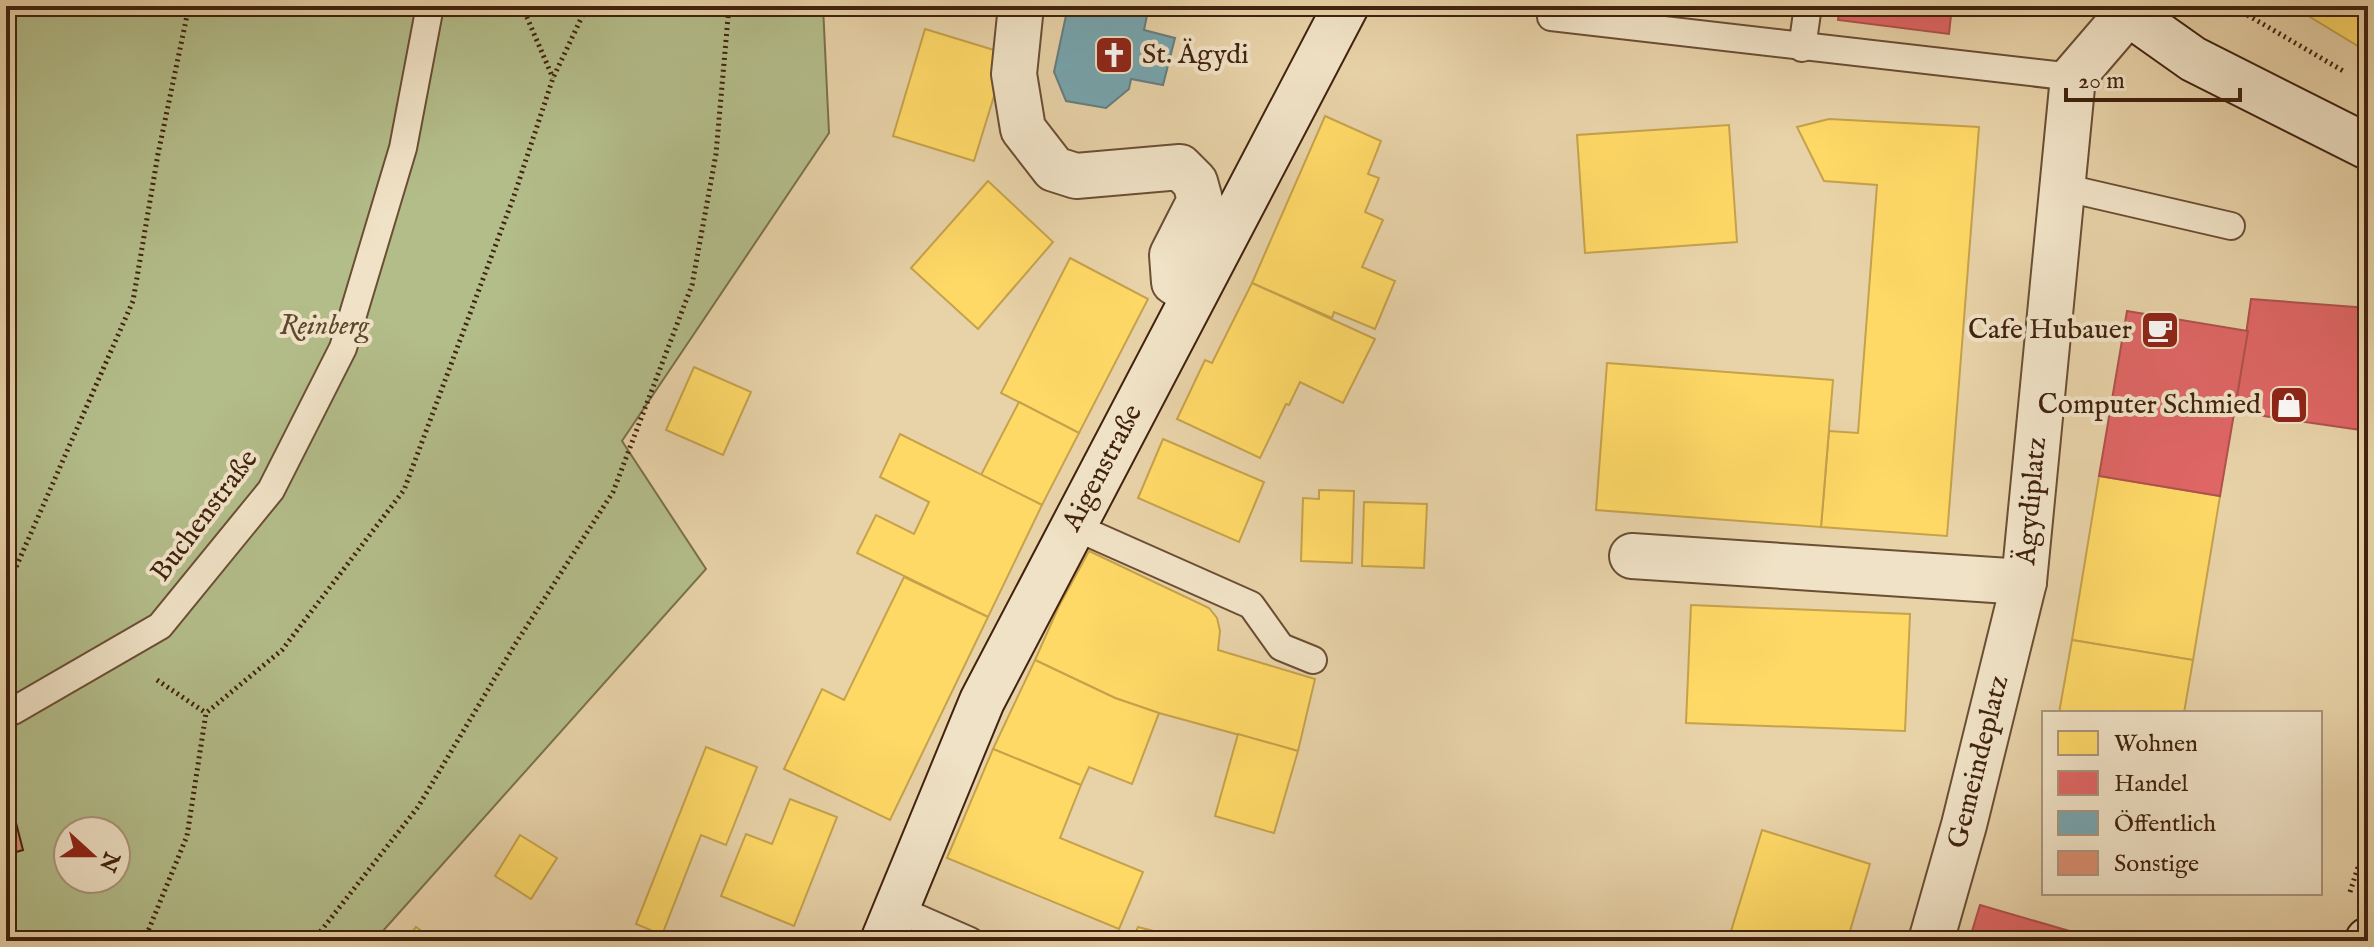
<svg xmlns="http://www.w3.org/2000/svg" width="2374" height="947" font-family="'IM FELL English',serif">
  <rect width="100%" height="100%" fill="#e8d2a8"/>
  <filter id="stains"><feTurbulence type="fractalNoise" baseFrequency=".0025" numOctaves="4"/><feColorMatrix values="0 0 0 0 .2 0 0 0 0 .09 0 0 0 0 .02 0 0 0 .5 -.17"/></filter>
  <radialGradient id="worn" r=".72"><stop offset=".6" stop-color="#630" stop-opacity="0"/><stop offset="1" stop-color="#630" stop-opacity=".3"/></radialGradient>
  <!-- green -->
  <path fill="#b3bd8a" stroke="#7a704c" stroke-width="2" fill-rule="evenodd" d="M6 6H823L829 133 622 441 706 569 374 941H6ZM68 831H116V879H68Z"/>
  <!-- homes -->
  <g fill="#ffd966" stroke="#c6a24c" stroke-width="2">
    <path d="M2292 6H2368V52L2361 48Z"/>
    <path d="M925 29 1007 54 974 161 893 136Z"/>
    <path d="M1325 116 1381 141 1368 174 1379 178 1365 212 1383 220 1362 267 1395 281 1375 329 1334 312 1332 318 1252 283Z"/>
    <path d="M1829 119 1979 127 1947 536 1821 527 1829 431 1858 433 1877 185 1824 181 1797 127Z"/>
    <path d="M1729 125 1737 242 1585 253 1577 135Z"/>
    <path d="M988 181 1053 242 978 329 911 268Z"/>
    <path d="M1070 258 1148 299 1079 433 1001 393Z"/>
    <path d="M1252 283 1375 339 1343 403 1300 382 1289 405 1286 404 1260 458 1177 419 1205 360 1212 363Z"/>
    <path d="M1607 363 1833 380 1821 527 1596 510Z"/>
    <path d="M694 367 751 392 723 455 666 430Z"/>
    <path d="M1019 402 1079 433 1042 505 981 475Z"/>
    <path d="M900 434 1042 505 988 617 857 553 876 515 914 534 929 502 880 477Z"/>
    <path d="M1163 439 1264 482 1239 542 1138 498Z"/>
    <path d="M2099 476 2220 496 2193 660 2072 640Z"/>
    <path d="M1319 490 1354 491 1352 563 1301 561 1303 498 1319 499Z"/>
    <path d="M1364 502 1427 504 1424 568 1362 566Z"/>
    <path d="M1089 551 1209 608 1217 618 1220 631 1218 650 1315 679 1298 751 1159 713 1115 698 1035 660 1059 606Z"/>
    <path d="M904 577 988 617 890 820 784 769 822 689 844 700Z"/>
    <path d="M1691 605 1910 614 1905 731 1686 723Z"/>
    <path d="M2072 640 2193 660 2184 713H2059Z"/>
    <path d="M1035 660 1115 698 1159 713 1132 784 1089 767 1081 785 993 749Z"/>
    <path d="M1238 734 1298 751 1274 833 1215 816Z"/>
    <path d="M706 747 757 767 726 845 701 835 662 935 636 924Z"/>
    <path d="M993 749 1081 785 1060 838 1143 872 1119 929 947 858Z"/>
    <path d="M790 799 837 817 794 926 721 896 746 834 772 844Z"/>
    <path d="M1762 830 1870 864 1847 941H1728Z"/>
    <path d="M520 835 557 858 531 899 495 876Z"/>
    <path d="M416 927 435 941H405Z"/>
    <path d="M1138 927 1193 941H1132Z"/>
  </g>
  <!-- shops -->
  <g fill="#e06666" stroke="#b0524c" stroke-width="2">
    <path d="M1840 6H1952L1949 34 1838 20Z"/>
    <path d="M2251 299 2368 308V431L2235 412Z"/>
    <path d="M2127 311 2248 331 2220 496 2099 476Z"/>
    <path d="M1980 905 2104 941H1969Z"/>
  </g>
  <!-- public -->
  <path fill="#76a5af" stroke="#667e7f" stroke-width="2" d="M1068 6H1149L1144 30 1175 38 1163 85 1131 79 1129 89 1106 108 1066 101 1054 72Z"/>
  <!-- building -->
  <g fill="#da8e70" stroke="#41220e" stroke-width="2">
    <path d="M6 740 12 752 10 765 6 770Z"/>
    <path d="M6 784 23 850 6 855Z"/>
  </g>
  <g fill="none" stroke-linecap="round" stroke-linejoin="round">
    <!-- lane casing -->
    <g stroke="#6b4e34" stroke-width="30">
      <g id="lane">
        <path d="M1553 6 1551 17 2073 77"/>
        <path d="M1802 48 1808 6"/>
        <path d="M2062 187 2231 226"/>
        <path d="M1073 526 1251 605 1281 647 1313 660"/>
        <path d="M13 711 160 626 271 490 343 348 403 148 430 6"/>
        <path d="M897 909 970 941"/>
      </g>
    </g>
    <!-- street casing -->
    <g stroke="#6b4e34" stroke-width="48">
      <g id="street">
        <path d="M1021 6 1014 74 1023 129 1054 169 1076 176 1180 167 1195 182 1200 200 1172 255 1174 282 1194 295"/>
        <path d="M1632 556 2024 582"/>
        <path d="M1931 941 1964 825 2024 582 2073 77 2128 13"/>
      </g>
    </g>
    <!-- secondary casing -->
    <g stroke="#41220e" stroke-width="48">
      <g id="secondary">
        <path d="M2122 6 2128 13 2193 59 2368 147"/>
        <path d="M883 941 982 701 1346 6"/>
        <path d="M2368 941V940"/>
      </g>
    </g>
    <!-- path -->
    <g stroke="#41220e" stroke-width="5" stroke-dasharray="2 4" stroke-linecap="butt">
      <path d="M522 6 553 78"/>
      <path d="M2232 6 2345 72"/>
      <path d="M13 662V574L133 301 158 154 189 6"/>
      <path d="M157 680 206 713"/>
      <path d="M2350 892 2368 836"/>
      <path d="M144 941 187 836 206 713 282 650 404 490 514 196 553 78 587 6"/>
      <path d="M313 941 418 807 514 646 613 492 692 285 716 154 729 6"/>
    </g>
    <!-- lane -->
    <use href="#lane" stroke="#f0e2c6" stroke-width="26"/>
    <!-- street -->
    <use href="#street" stroke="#f0e2c6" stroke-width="44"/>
    <!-- secondary -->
    <use href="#secondary" stroke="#f0e2c6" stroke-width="44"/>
  </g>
  <!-- icons -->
  <defs>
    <g id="church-square" transform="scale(2)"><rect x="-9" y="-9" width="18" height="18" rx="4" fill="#8f2418" stroke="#f0e2c6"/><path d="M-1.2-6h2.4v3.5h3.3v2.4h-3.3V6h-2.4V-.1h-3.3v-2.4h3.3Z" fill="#fff"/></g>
    <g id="cafe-square" transform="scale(2)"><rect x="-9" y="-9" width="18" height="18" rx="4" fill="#8f2418" stroke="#f0e2c6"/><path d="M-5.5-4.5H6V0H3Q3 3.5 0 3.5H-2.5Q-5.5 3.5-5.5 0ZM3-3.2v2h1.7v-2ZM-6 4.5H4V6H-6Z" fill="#fff"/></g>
    <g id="shop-square" transform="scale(2)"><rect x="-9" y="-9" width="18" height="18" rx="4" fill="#8f2418" stroke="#f0e2c6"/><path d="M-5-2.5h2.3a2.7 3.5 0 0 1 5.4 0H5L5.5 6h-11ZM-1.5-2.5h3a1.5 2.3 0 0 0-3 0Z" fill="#fff"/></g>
  </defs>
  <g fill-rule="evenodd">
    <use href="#church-square" x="1114" y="55"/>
    <use href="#cafe-square" x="2160" y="330"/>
    <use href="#shop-square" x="2289" y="405"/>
  </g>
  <g text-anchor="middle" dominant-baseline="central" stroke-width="8" stroke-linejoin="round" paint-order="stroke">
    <!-- poi labels -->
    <g font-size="28" fill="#41220e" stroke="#f0e2c6" text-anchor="end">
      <text x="1142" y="55" text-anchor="start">St. Ägydi</text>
      <text x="2132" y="330">Cafe Hubauer</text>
      <text x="2261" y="405">Computer Schmied</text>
    </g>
    <!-- park labels -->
    <g font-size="28" font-style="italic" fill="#5e492d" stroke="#f0e2c6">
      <text x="324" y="326">Reinberg</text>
    </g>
    <!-- street labels -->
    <g font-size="28" fill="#41220e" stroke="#f0e2c6">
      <text transform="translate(1103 468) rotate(-62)">Aigenstraße</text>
      <text transform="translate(2032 501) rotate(-85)">Ägydiplatz</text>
      <text transform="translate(205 516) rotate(-53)">Buchenstraße</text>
      <text transform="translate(1979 762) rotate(-76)">Gemeindeplatz</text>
    </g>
  </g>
  <!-- margin -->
  <rect width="2374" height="947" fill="none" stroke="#e8d2a8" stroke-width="32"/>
  <rect x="8" y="8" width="2358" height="931" fill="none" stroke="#41220e" stroke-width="4"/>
  <rect x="16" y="16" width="2342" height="915" fill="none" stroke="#41220e" stroke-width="2"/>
  <!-- legend -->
  <rect x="2042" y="711" width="280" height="184" fill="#f0e2c6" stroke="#aa957c" stroke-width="2"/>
  <rect x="2058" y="731" width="40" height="24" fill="#ffd966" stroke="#aa957c" stroke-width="2"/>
  <text x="2114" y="751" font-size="24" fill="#41220e">Wohnen</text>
  <rect x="2058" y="771" width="40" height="24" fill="#e06666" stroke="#aa957c" stroke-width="2"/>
  <text x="2114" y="791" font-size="24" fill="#41220e">Handel</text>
  <rect x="2058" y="811" width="40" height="24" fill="#76a5af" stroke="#aa957c" stroke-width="2"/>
  <text x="2114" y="831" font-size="24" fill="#41220e">Öffentlich</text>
  <rect x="2058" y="851" width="40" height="24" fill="#da8e70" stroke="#aa957c" stroke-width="2"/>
  <text x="2114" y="871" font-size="24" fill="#41220e">Sonstige</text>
  <!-- north arrow -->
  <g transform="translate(92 855) rotate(111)"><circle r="38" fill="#f0e2c6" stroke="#aa957c" stroke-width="2"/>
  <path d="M0-6L14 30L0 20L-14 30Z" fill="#8f2418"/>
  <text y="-12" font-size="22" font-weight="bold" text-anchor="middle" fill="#41220e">N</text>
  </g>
  <!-- scale -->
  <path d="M2066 88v12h174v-12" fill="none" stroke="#41220e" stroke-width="4"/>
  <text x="2078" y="88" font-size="24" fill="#41220e" stroke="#f0e2c6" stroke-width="6" paint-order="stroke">20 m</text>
  <rect width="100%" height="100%" filter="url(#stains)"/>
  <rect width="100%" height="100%" fill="url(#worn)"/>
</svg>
